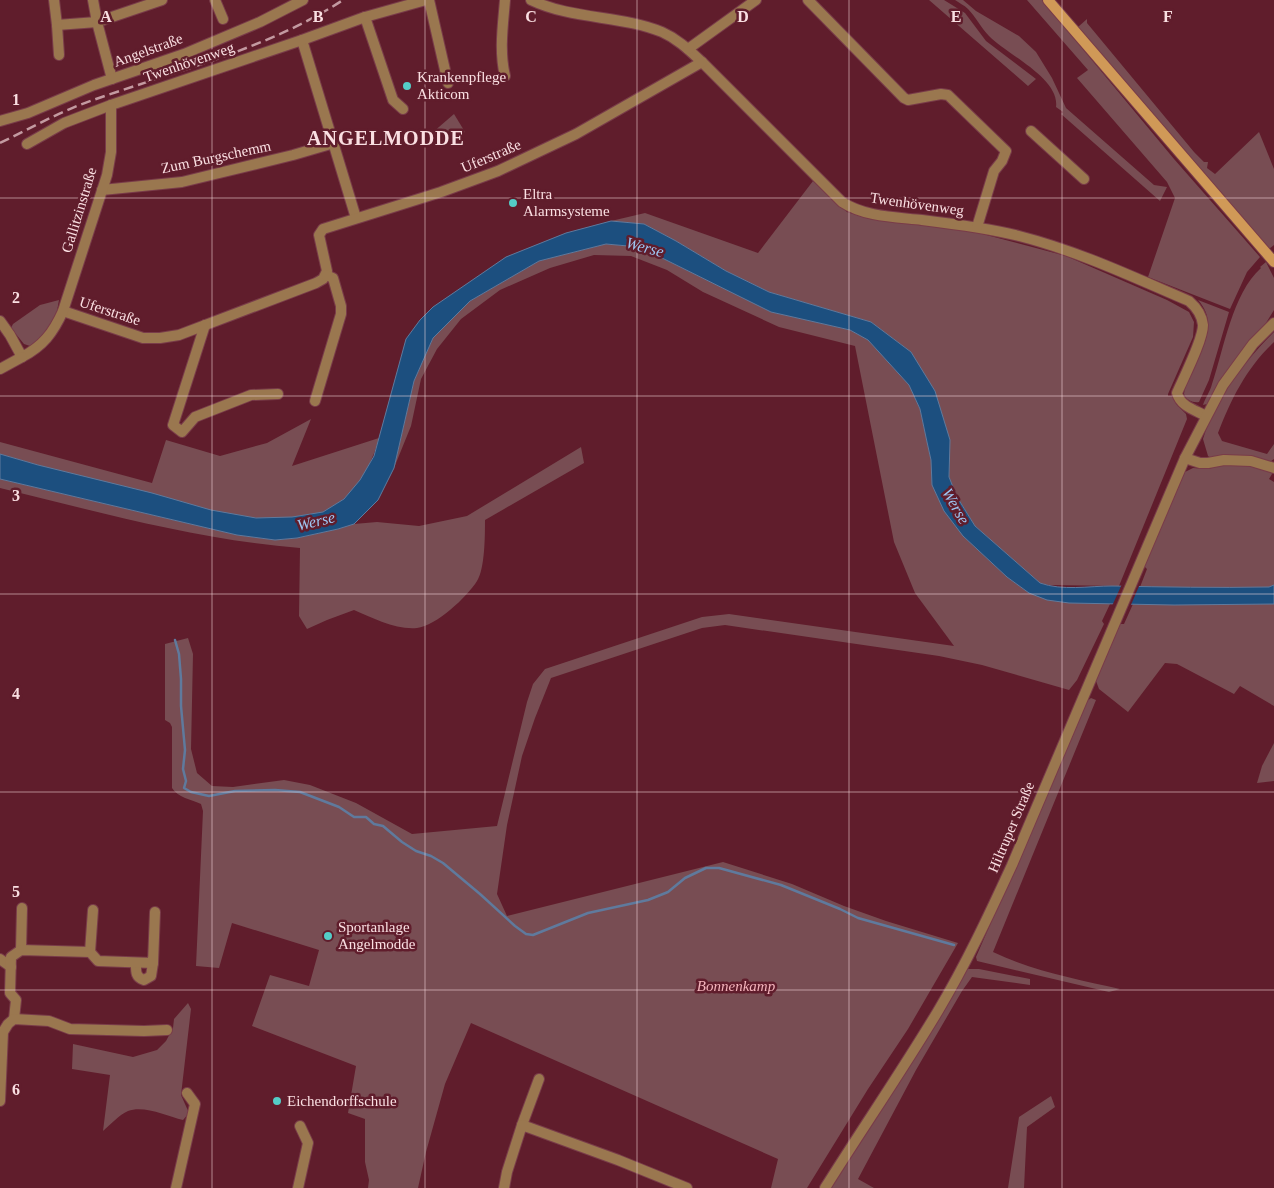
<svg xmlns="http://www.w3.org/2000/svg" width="1274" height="1188" font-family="Georgia,serif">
  <rect width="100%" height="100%" fill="#601d2c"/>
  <!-- green -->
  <g fill="#784d53">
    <path d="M929 0H944L965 13 986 41 1036 79 1028 86Z"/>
    <path d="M955 0H963L976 11 1019 36 1036 52 1052 78 1066 108 1154 185 1167 187 1160 201 1061 114 1063 112 1056 107C1060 78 1006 54 989 36 981 28 976 17 968 9 964 5 959 3 955 0Z"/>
    <path d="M1027 0H1042L1174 159 1260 257 1247 272 1230 309 1148 277 1175 198 1167 182 1077 78 1088 70Z"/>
    <path d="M1087 19V23L1194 152 1204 162H1208L1207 168 1215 174 1259 132 1274 169V245L1269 249 1078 27Z"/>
    <path d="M454 114 465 132 438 146 432 133Z"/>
    <path d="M813 181 847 212 870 219 975 232 1066 256 1167 300 1189 312 1194 322 1193 337 1168 394V396H1173C1175 406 1180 407 1186 414L1187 419 1119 586 1048 585 1040 583 975 526 957 497 949 477 950 440 911 352 871 322 769 292 726 271 676 241 644 224 611 221 645 213 758 253Z"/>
    <path d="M606 244 628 246 656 255 771 312 850 330 868 340 909 385 920 409 931 460 963 536 1007 577 1029 593 1110 604 1102 621 1104 624 1077 680 1069 690 982 665 939 656 725 625 702 628 551 678 535 718 522 756 507 825 497 894 507 916 723 862 792 884 844 906 886 921 958 943 908 1029 868 1089 807 1188H771L778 1159 471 1023 445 1084 426 1152 418 1188H368L369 1180 365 1162V1119L348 1113 356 1066 252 1026 270 975 309 986 319 950 232 923 219 968 196 966 203 811 201 804C192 800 177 797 172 788V727L170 723 165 720V644L188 638 193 654 191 749 197 773 212 786 233 787 284 780 310 785 356 803 412 834 497 826 527 702 533 684 545 669 702 617 729 614 954 646 915 593 894 542 855 346 779 327 703 292 667 270 631 256 594 255 550 268 500 290 461 319 437 349 421 379 411 426 394 468 414 381 433 338 470 301 539 261Z"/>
    <path d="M1266 262 1274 278V310L1266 323 1225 374 1207 404 1203 405C1205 398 1210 392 1212 384 1224 349 1232 294 1261 268L1260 267Z"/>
    <path d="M59 300 57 311 51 324 41 340 30 346 24 344 11 328 13 324 40 305Z"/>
    <path d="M1198 300 1229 312 1209 380 1199 402C1193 403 1186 400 1184 394 1190 363 1225 330 1198 300Z"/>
    <path d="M1274 332V342C1247 367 1231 399 1218 433L1222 441 1267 454 1274 444V459L1267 464 1211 458 1208 456 1203 439C1216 398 1244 362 1274 332Z"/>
    <path d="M311 419 292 466 379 438C371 467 354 498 325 511 311 518 273 519 257 518 228 517 190 505 161 497 107 483 53 470 0 454V442L152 483 166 440 220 456 267 443Z"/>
    <path d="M581 447 584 463 485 520C485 535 485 569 477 581 467 597 436 626 417 628 396 630 373 618 354 610L327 620 307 629 299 616 300 548C198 540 99 512 0 488V479L237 535 275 540 297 538 338 529 354 524 377 522 419 526 467 516Z"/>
    <path d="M1234 465H1248L1271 471 1272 474 1269 479 1274 482V585L1269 587H1140L1147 569 1144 566 1185 472 1193 468 1208 469 1219 466Z"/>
    <path d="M1133 604H1274V706L1240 686 1234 694 1177 664 1165 663 1128 712 1099 689 1096 681 1120 624H1124Z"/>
    <path d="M1091 698 1096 700 993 952C1033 971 1077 979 1120 989L1109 992 977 961 976 957 1087 701Z"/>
    <path d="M1274 743V781L1257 783 1262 766Z"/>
    <path d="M967 969H979L1030 979V985L972 977 962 991 916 1070 858 1179 874 1188H831L950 1000Z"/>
    <path d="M188 1003 191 1009 181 1095 189 1113 183 1120C167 1116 144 1105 128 1111 119 1115 111 1124 103 1131L110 1075 72 1069 73 1044 133 1057 157 1050 166 1041 173 1028 174 1019Z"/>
    <path d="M1051 1096 1055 1107 1027 1127 1024 1188H1008L1019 1117Z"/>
  </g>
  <!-- water -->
  <path fill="#1c4f7f" stroke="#5f7a9d" d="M611 221 644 224 676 241 726 271 769 292 871 322 911 352 935 391 950 440 949 477 957 497 975 526 1040 583C1062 591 1089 586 1112 586 1164 587 1217 588 1269 587L1274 585V604L1174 605 1069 603 1047 600 1029 593 1007 577 963 536 944 511 932 485 931 460 927 442 920 409 909 385 868 340 850 330 771 312 656 255 628 246 606 244 539 261 470 301 433 338 414 381 394 468 378 500 354 524 338 529 297 538 275 540 237 535 0 479V454L38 465 152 493 211 510 256 518 292 517 323 512 344 499 360 480 374 456 406 339 420 320 433 307 506 257 566 233Z"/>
  <!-- pier -->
  <path fill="#601d2c" d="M1122 584H1140L1130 607 1112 606Z"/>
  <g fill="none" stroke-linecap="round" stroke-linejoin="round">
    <!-- stream -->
    <path stroke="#5f7a9d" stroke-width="2.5" d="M175 640 179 654 181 679V706L185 750 183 769 186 781 184 788 191 792 209 796 235 791 275 790 300 792 339 807 354 817H366L374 824 383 826 402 842 416 851 431 856 443 863 480 894 515 926 526 934 533 935 588 913 648 900 668 892 685 878 706 868H719L781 885 840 909 858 918 954 945"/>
    <!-- minor casing -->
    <g stroke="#793c49" stroke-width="12">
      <g id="minor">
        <path d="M54 0 57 25 97 22 93 0"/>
        <path d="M215 0 223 19"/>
        <path d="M429 0 448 83"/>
        <path d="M531 0C573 20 621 15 662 32 678 39 690 51 702 62L842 202C865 217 895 217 922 220 955 224 987 228 1019 236 1078 251 1133 277 1189 301 1196 307 1202 315 1203 325 1203 340 1184 377 1177 393 1180 406 1195 410 1206 416"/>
        <path d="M808 0 904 98 908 100 941 94 948 95 1006 151 1002 161 994 171 977 227"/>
        <path d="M365 17 393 100 403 109"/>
        <path d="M57 25 59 55"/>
        <path d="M302 40 356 218"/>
        <path d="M688 49 756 0"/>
        <path d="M505 76C499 51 503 25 505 0"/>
        <path d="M112 79 97 22 162 0"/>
        <path d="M1031 131 1084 179"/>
        <path d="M27 144 64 123 111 105 302 40 365 17 426 0"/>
        <path d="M102 190 182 182 293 155 334 143"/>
        <path d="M63 311 143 338H160L179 335 316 283 323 279 327 271 319 235 323 229 441 192 498 171 576 134 702 62"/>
        <path d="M0 321 10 335 22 357C43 346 53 333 63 311L107 175 111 152V105"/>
        <path d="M205 325 173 425 182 432 195 417 251 395 278 394"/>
        <path d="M0 369 22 357"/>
        <path d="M315 401 341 314V306L333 278 326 275"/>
        <path d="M1185 458 1200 463H1208L1224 460 1251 461 1274 468"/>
        <path d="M21 950 22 908"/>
        <path d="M90 952 93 910"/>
        <path d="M0 959 11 967"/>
        <path d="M136 963C136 971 135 977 144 980L151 976 153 963"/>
        <path d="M14 1019 16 1000 10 993 11 957 21 950 90 952 98 961 153 963 155 912"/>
        <path d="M0 1101 3 1032 8 1024 14 1019 49 1021 70 1029 144 1031 167 1030"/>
        <path d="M522 1125 539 1079"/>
        <path d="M176 1188 195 1104 187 1093"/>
        <path d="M298 1188 308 1143 300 1126"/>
        <path d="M504 1188 507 1172 522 1125 618 1160 687 1188"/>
      </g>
    </g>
    <!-- tertiary casing -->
    <g stroke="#793c49" stroke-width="12">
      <g id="tertiary">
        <path d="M0 121 28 113 94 85 184 54 260 22 303 0"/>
        <path d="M825 1188C862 1129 902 1071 938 1011 966 964 989 915 1012 865L1185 458 1223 385 1253 344 1274 323"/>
      </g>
    </g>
    <!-- secondary casing -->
    <g stroke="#793c49" stroke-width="12">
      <path id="secondary" d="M1048 0 1274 262"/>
    </g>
    <!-- minor -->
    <use href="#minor" stroke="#9a774f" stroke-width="10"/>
    <!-- tertiary -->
    <use href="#tertiary" stroke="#9a774f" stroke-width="10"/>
    <!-- secondary -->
    <use href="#secondary" stroke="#d09957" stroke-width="10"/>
    <!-- rail -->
    <path stroke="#c39aa1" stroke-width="2.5" stroke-dasharray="10 5" stroke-linecap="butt" d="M0 143C31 128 61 111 93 100 176 71 270 48 343 0"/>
  </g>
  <!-- grid -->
  <path fill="none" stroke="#fadfe2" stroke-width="1" stroke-opacity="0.55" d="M212 0V1188M425 0V1188M637 0V1188M849 0V1188M1062 0V1188M0 198H1274M0 396H1274M0 594H1274M0 792H1274M0 990H1274"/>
  <!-- markers -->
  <g fill="#54cdc7" stroke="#601d2c" stroke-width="2">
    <circle cx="407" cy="86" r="5"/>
    <circle cx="513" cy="203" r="5"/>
    <circle cx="328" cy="936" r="5"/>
    <circle cx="277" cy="1101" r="5"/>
  </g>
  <g text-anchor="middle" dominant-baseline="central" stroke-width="5" stroke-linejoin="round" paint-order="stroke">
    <!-- street labels -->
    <g font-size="15" fill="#fadfe2" stroke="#601d2c">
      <text transform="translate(148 50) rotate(-20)">Angelstraße</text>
      <text transform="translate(189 62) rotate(-19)">Twenhövenweg</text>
      <text transform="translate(491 156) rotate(-23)">Uferstraße</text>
      <text transform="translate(216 157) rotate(-12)">Zum Burgschemm</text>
      <text transform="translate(917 204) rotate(8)">Twenhövenweg</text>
      <text transform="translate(79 210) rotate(-73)">Gallitzinstraße</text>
      <text transform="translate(110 311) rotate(18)">Uferstraße</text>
      <text transform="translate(1011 827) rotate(-67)">Hiltruper Straße</text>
    </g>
    <!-- poi labels -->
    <g font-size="15" fill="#fadfe2" stroke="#601d2c" text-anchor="start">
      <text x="417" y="77">Krankenpflege<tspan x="417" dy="17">Akticom</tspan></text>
      <text x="523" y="194">Eltra<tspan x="523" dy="17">Alarmsysteme</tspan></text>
      <text x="338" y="927">Sportanlage<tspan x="338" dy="17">Angelmodde</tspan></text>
      <text x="287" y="1101">Eichendorffschule</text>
    </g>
    <!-- park labels -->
    <g font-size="15" font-style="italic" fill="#f4b4bc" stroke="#601d2c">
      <text x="736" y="986">Bonnenkamp</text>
    </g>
    <!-- water labels -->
    <g font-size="16" font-style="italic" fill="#9ec7f3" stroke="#601d2c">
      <text transform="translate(645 247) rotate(15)">Werse</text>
      <text transform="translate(956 506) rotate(60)">Werse</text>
      <text transform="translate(316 521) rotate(-13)">Werse</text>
    </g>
    <!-- district labels -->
    <g font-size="20" font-weight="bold" letter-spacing="1" fill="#fadfe2" stroke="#601d2c">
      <text x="386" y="138">ANGELMODDE</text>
    </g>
  </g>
  <g font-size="16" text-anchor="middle" font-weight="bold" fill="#fadfe2" stroke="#601d2c" stroke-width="5" stroke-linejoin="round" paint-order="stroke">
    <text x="106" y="22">A</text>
    <text x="318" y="22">B</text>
    <text x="531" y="22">C</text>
    <text x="743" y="22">D</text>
    <text x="956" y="22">E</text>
    <text x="1168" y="22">F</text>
    <text x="16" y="105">1</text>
    <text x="16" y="303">2</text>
    <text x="16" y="501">3</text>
    <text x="16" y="699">4</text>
    <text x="16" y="897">5</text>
    <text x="16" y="1095">6</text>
  </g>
</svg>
